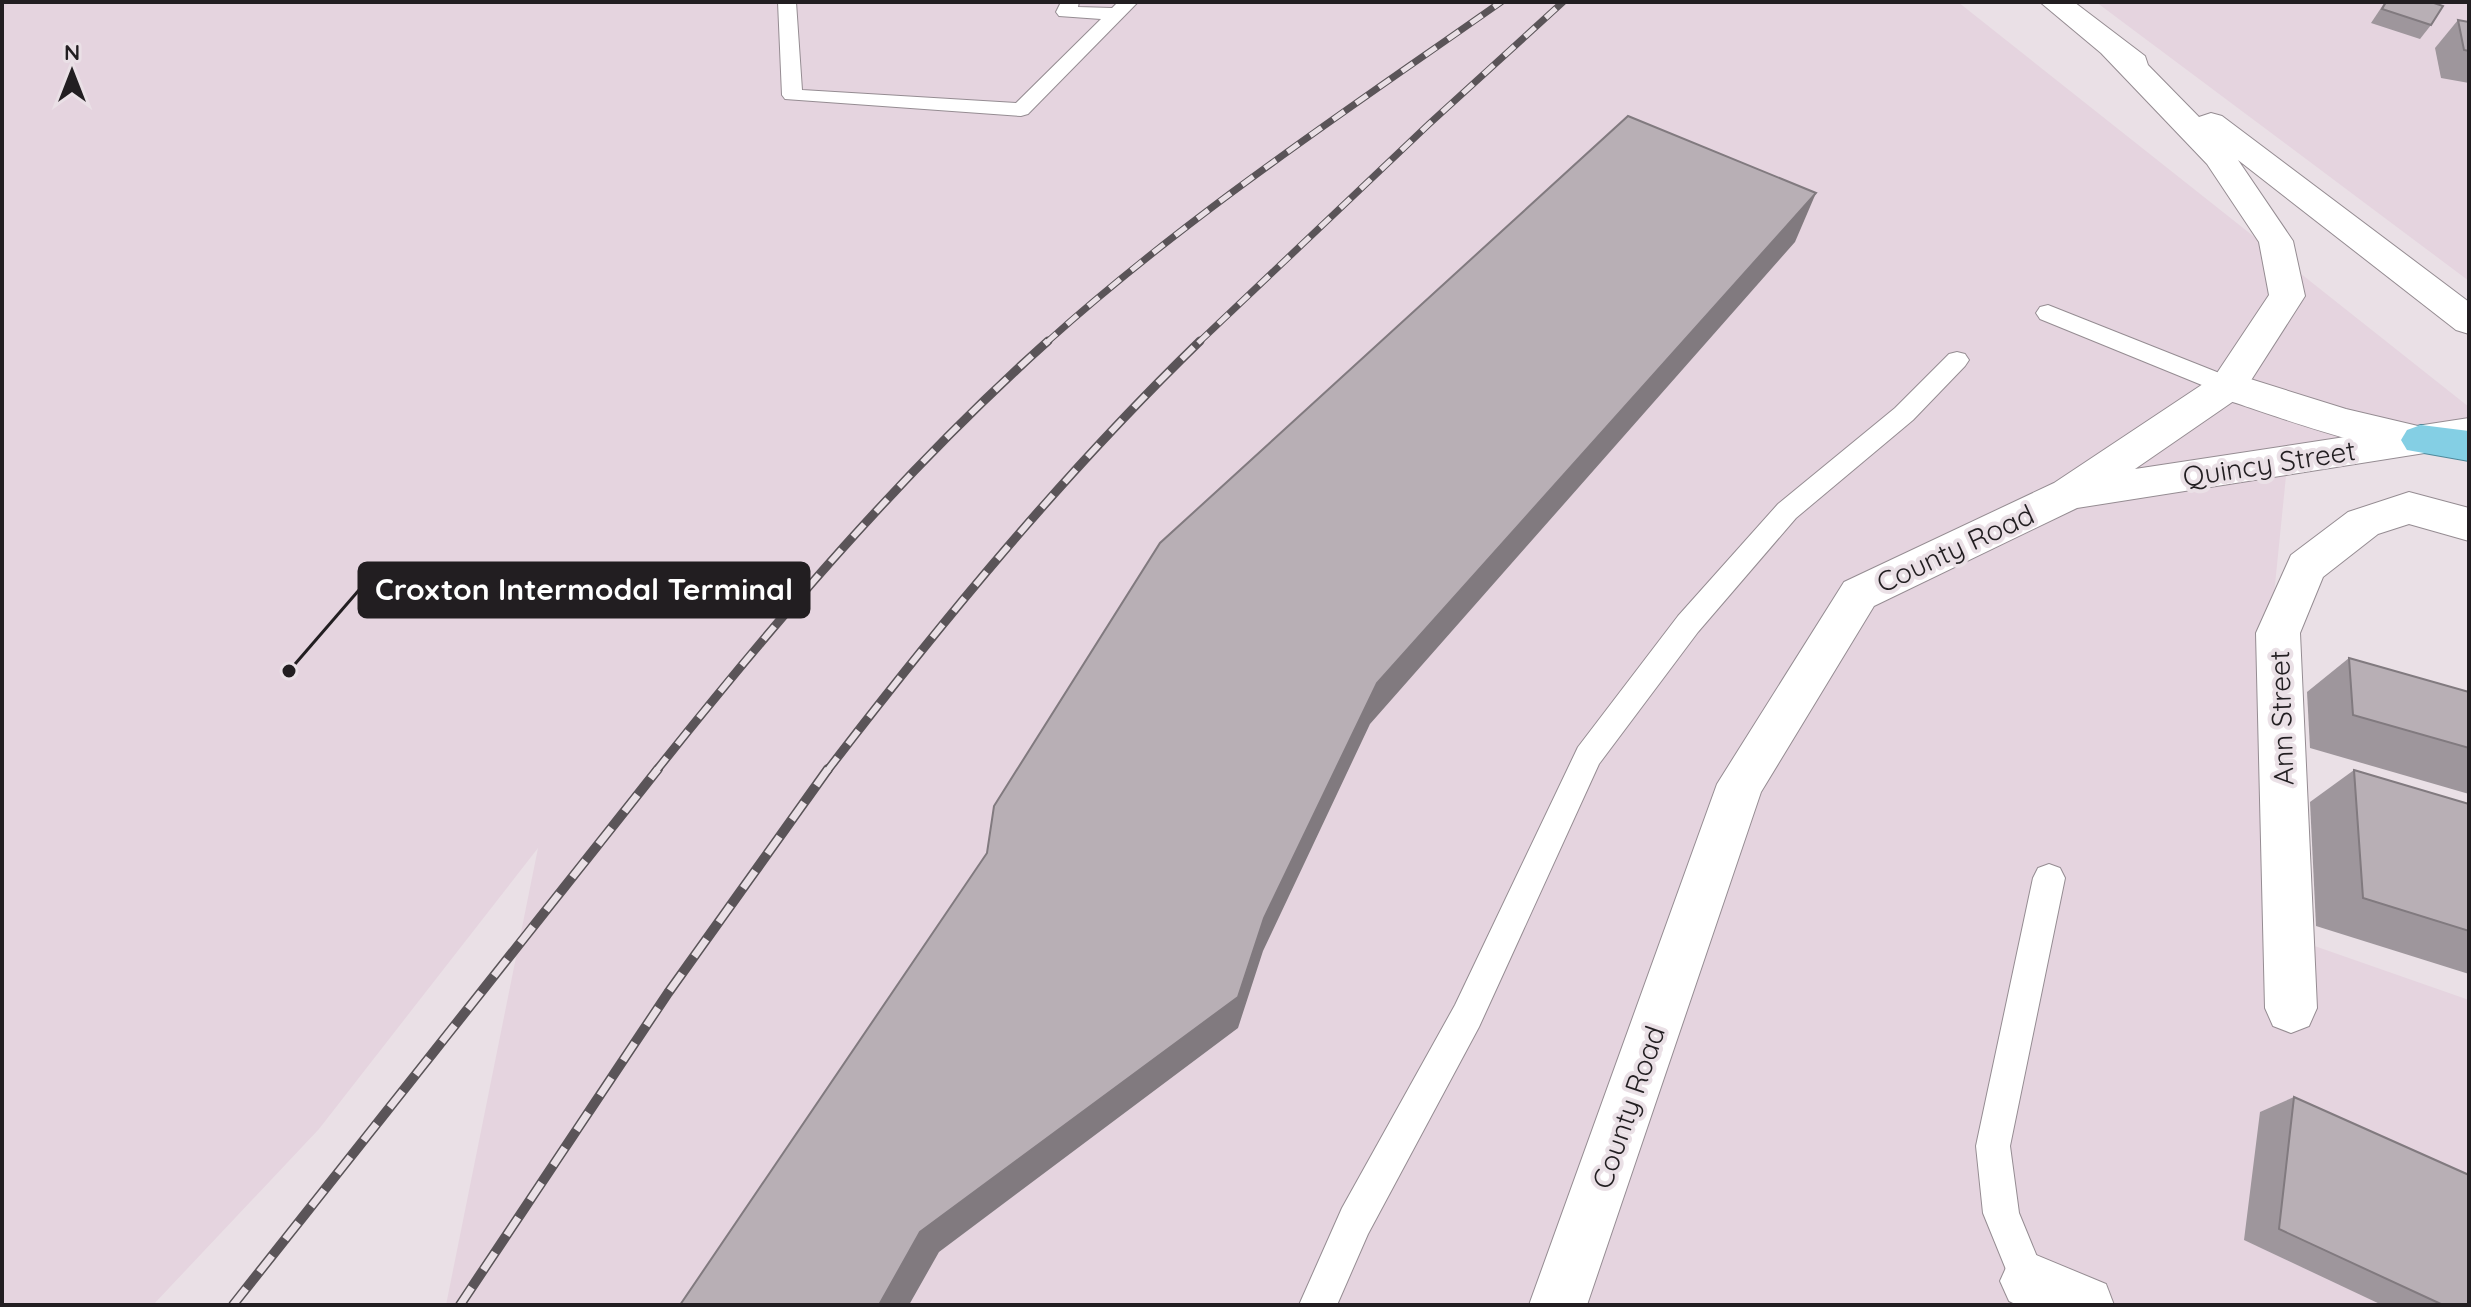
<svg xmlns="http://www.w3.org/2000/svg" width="2471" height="1307" font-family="Quicksand,sans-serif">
  <rect width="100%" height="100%" fill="#eae0e6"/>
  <!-- built -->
  <g fill="#e5d4df">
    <path d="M2 2H1958L2469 407V442L2287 466 2267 664 2286 936 2469 1000V1305H446L538 848 319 1129 153 1305H2Z"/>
    <path d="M2096 2H2469V281Z"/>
  </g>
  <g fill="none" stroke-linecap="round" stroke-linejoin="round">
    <!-- service casing -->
    <g stroke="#958c92" stroke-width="2">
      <g id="service">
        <path d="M778 2H796L802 90 1016 103 1101 19 1059 16 1056 12 1061 2H1079L1078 7 1112 8 1118 2H1138L1028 114 1021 116 785 99 782 95Z"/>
        <path d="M2048 305 2237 380 2240 386 2237 392 2228 395 2219 392 2040 319 2036 313 2040 307Z"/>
        <path d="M1957 352 1965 354 1969 360 1965 366 1913 420 1796 518 1698 632 1599 764 1479 1027 1368 1234 1337 1305H1299L1342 1208 1455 1005 1578 747 1678 616 1778 504 1895 408 1949 354Z"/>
        <path d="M2049 864 2060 868 2065 878 2010 1146 2019 1213 2047 1281 2042 1294 2029 1299 2016 1294 1983 1213 1976 1146 2033 878 2038 868Z"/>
      </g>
    </g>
    <!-- minor casing -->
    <g stroke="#958c92" stroke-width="2">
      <g id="minor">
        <path d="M2228 372 2346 409 2435 430 2441 440 2435 450C2396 462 2259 410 2215 396L2209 386 2215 376Z"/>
        <path d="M2409 492 2469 508V541L2409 524 2378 534 2323 577 2300 633 2317 1008 2309 1026 2291 1033 2273 1026 2265 1008 2256 633 2291 555 2348 512Z"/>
        <path d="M2029 1252 2106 1284 2114 1305H2017L2009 1301 2000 1281 2009 1261Z"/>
      </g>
    </g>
    <!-- secondary casing -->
    <g stroke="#958c92" stroke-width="2">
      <path id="secondary" d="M2040 2H2074L2145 56 2148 65 2199 117 2211 113 2222 116 2469 302V334L2456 330 2238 160 2293 241 2305 296 2241 396 2135 469 2469 418V446L2077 508 1874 606 1761 792 1587 1305H1529L1717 784 1844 582 2054 483 2215 376 2269 295 2259 242 2207 164 2101 53Z"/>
    </g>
    <!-- trunk casing -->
    <g stroke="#4e899b" stroke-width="2">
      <path id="trunk" d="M2421 425 2469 431V461L2407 450 2401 440 2407 430Z"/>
    </g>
    <!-- service -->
    <use href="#service" fill="#fff" fill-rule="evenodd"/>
    <!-- minor -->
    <use href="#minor" fill="#fff" fill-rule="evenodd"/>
    <!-- secondary -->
    <use href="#secondary" fill="#fff" fill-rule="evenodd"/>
    <!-- trunk -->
    <use href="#trunk" fill="#84cfe4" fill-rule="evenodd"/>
    <!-- rail-far2 casing -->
    <g stroke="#5a5458" stroke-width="7">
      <g id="rail-far2">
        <path d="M1046 343C1187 216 1346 111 1501 2"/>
        <path d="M1198 343 1429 124 1563 2"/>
      </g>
    </g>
    <!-- rail-far1 casing -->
    <g stroke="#5a5458" stroke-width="9">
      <g id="rail-far1">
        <path d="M656 771C777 619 903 471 1048 341"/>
        <path d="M827 771C943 620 1063 474 1200 341"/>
      </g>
    </g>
    <!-- rail casing -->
    <g stroke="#5a5458" stroke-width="10">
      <g id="rail">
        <path d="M233 1305 658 769"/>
        <path d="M460 1305 668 993 828 769"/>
      </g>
    </g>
    <!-- rail-far2 -->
    <use href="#rail-far2" stroke="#eae0e6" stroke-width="5" stroke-dasharray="14" stroke-linecap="butt"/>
    <!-- rail-far1 -->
    <use href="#rail-far1" stroke="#eae0e6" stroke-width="6" stroke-dasharray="17" stroke-linecap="butt"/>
    <!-- rail -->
    <use href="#rail" stroke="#eae0e6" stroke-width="7" stroke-dasharray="21" stroke-linecap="butt"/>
  </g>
  <!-- wall -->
  <g fill="#9e969c">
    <path d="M2385 2H2431V25L2420 39 2371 23Z"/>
    <path d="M2458 20 2469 22V83L2441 78 2435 48Z"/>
    <path d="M2349 658 2469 692V794L2310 748 2307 692Z"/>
    <path d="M2354 770 2469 804V974L2316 926 2310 802Z"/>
    <path d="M2294 1097 2469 1305H2382L2244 1240 2260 1112Z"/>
  </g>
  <!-- shaded-wall -->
  <path fill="#817a7f" d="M1816 193 1795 242 1370 724 1263 951 1238 1028 939 1252 909 1305H879L920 1232 1264 918 1377 683Z"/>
  <!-- building -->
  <g fill="#b8afb5" stroke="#817a7f" stroke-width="2">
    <path d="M2386 2H2431L2443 6 2431 25 2382 9Z"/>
    <path d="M2458 20 2469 22V51L2464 50Z"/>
    <path d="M1628 116 1816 193 1377 683 1264 918 1238 997 920 1232 879 1305H680L987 853 994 806 1160 543Z"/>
    <path d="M2349 658 2469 692V748L2353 715Z"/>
    <path d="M2354 770 2469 804V931L2363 898Z"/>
    <path d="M2294 1097 2469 1175V1305H2443L2279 1229Z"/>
  </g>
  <g text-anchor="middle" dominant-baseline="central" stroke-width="8" stroke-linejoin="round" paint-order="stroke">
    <!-- street labels -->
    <g font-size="28" fill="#221e21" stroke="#eae0e6">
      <text transform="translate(2269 463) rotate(-9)">Quincy Street</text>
      <text transform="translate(1955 548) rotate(-25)">County Road</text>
      <text transform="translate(2281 718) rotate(-92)">Ann Street</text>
      <text transform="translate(1628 1107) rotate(-71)">County Road</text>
    </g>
  </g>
  <!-- callouts -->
  <path fill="none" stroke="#221e21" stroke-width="3" d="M289 671L359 590"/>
  <circle fill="#221e21" stroke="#eae0e6" stroke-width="3" cx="289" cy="671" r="8"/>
  <rect fill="#221e21" stroke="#221e21" stroke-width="3" x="359" y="563" width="450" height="54" rx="8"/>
  <g font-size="30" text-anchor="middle" font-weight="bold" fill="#fff">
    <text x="584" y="600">Croxton Intermodal Terminal</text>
  </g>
  <!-- border -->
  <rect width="2471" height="1307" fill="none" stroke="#221e21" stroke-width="8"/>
  <!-- north arrow -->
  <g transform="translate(72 72)" stroke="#eae0e6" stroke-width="6" paint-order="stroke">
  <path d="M0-6L14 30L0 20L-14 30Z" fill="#221e21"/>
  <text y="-12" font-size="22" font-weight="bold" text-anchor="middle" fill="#221e21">N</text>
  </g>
</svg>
